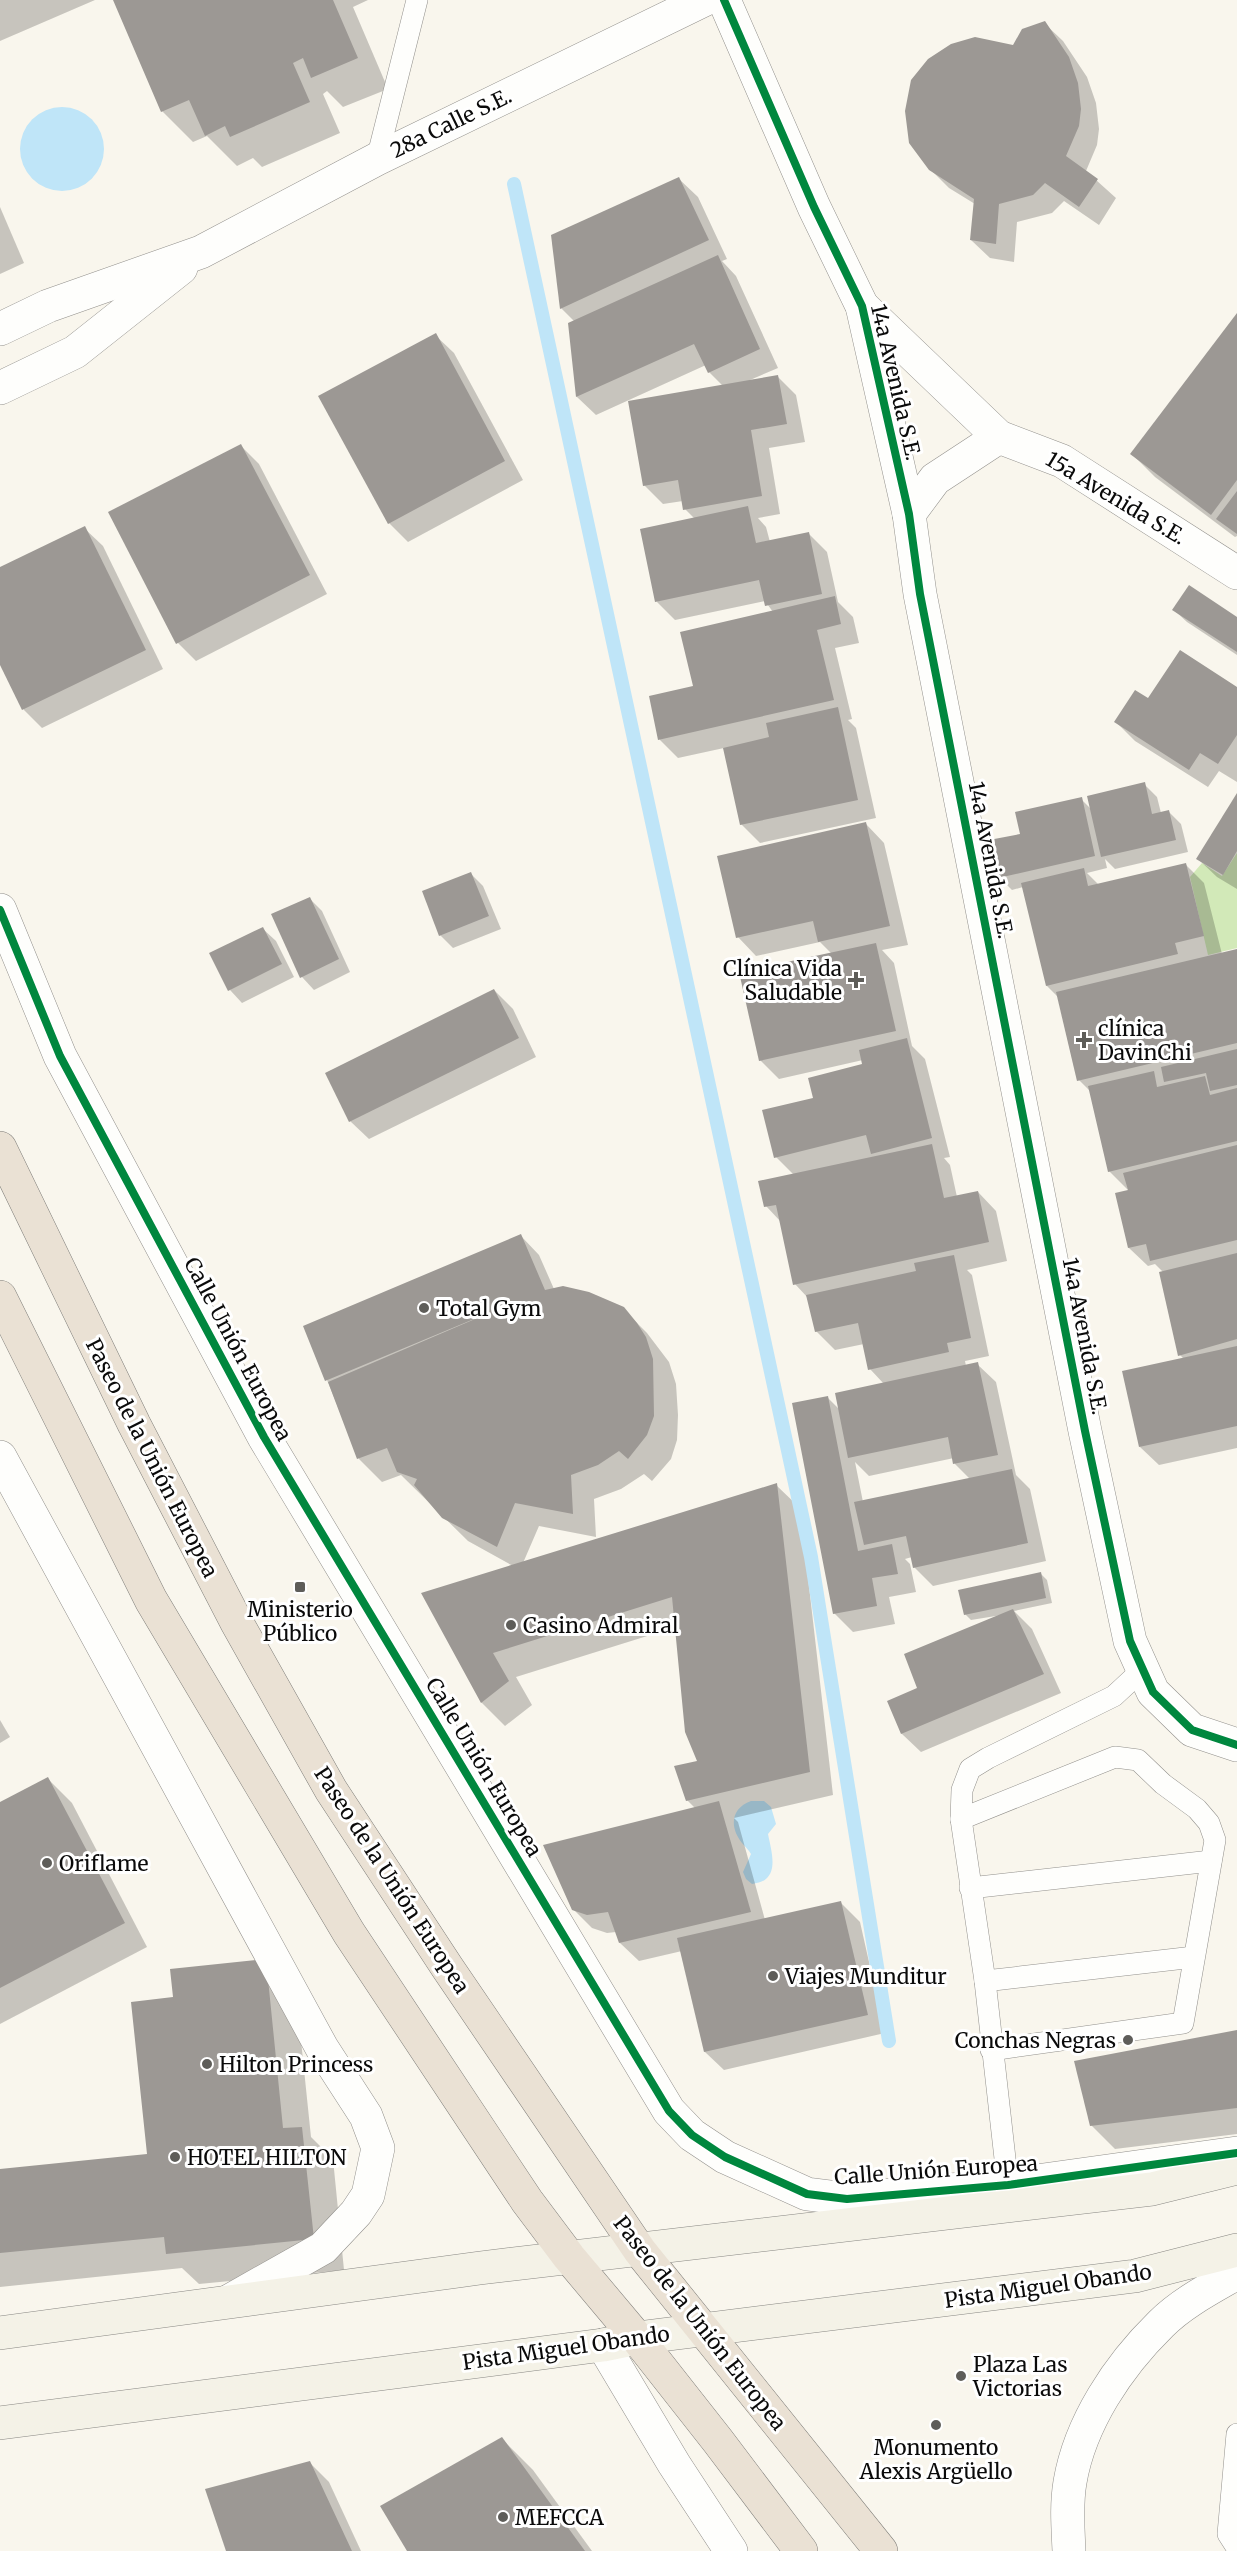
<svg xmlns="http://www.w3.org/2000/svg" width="1237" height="2551" font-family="Merriweather,serif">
  <rect width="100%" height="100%" fill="#f9f6ed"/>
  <!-- forest -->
  <path fill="#d2e9b8" d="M1237 853V948L1208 955 1190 877 1202 863 1222 876Z"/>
  <!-- water -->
  <g fill="#bfe5f8">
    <circle cx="62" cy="149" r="42"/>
    <path d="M751 1801H764L771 1807 776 1824 768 1834C772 1854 781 1881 752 1884L746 1879 743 1872 751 1854C749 1850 745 1847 742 1843 729 1827 731 1808 751 1801Z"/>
  </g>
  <!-- shadow -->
  <g fill="#0003" fill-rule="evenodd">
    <path d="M0 0H95L0 41Z"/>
    <path d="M114 0H368L353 7 388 89 343 107 327 91 323 94 340 133 262 167 253 158 237 166 207 136 193 142 162 111Z"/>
    <path d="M1044 23 1063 41 1087 77 1096 103 1099 129 1097 145 1086 171 1116 198 1099 225 1064 201 1052 213 1017 222 1014 262 990 258 971 240 975 204 949 188 930 169 1013 46Z"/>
    <path d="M679 179 698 197 727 259 722 261 736 276 778 368 750 380 778 377 796 395 805 442 769 448 780 514 758 518 766 527 770 542 808 533 827 552 838 602 853 617 859 643 835 648 852 719 848 720 856 728 876 818 760 843 741 824 724 748 678 758 660 740 650 697 695 687 773 612 765 601 675 620 657 602 695 519 685 509 683 501 663 504 644 485 723 386 709 372 706 365 596 415 577 397 570 324 574 321 561 308 553 236Z"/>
    <path d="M0 207 24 263 0 274Z"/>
    <path d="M1237 316V536L1235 537 1155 477 1132 454Z"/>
    <path d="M435 335 454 353 523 480 408 542 389 523Z"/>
    <path d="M241 446 259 464 327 594 196 661 178 643Z"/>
    <path d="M84 528 103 546 163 669 42 728 24 710 0 661V569Z"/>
    <path d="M1174 610 1237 619V655L1187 622Z"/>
    <path d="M1237 688V782L1219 771 1208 787 1135 741 1116 722 1149 700Z"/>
    <path d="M1144 784 1157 797 1161 813 1169 812 1181 824 1188 852 1115 869 1105 859 1107 868 1087 873 1099 885 1185 864 1204 883 1222 954 1237 951V1448L1159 1465 1140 1447 1184 1359 1180 1355 1163 1272 1155 1264 1148 1266 1129 1248V1191L1109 1171 1090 1091 1079 1080 1059 998 1047 986 1023 887 1012 890 999 877 1021 835 1081 799 1091 809Z"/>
    <path d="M1237 796V889L1217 877 1198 859Z"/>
    <path d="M866 824 884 843 908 945 882 950 894 963 912 1046 925 1059 950 1157 944 1158 950 1165 957 1197 978 1192 996 1211 1007 1261 967 1270 972 1275 989 1356 965 1361 966 1366 977 1364 996 1382 1016 1475 1030 1489 1046 1561 933 1586 914 1567 912 1557 905 1559 910 1564 916 1592 889 1597 895 1624 853 1632 834 1613 828 1398 840 1410 884 1384 870 1369 864 1344 835 1350 816 1331 808 1298 795 1284 781 1222 766 1206 794 1175 776 1157 814 1099 864 1065 863 1060 779 1079 760 1060 832 954 820 942 756 956 738 937ZM954 1458 955 1464 970 1479 863 1502 855 1462 869 1476Z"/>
    <path d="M471 874 483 886 501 929 453 948 440 935Z"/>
    <path d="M309 898 322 911 350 972 314 990 302 977Z"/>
    <path d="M263 929 276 941 294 977 242 1003 230 990Z"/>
    <path d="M494 990 513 1009 536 1057 369 1139 350 1121Z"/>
    <path d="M521 1236 539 1255 554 1289 623 1309 647 1333 669 1362 676 1384 678 1415 677 1440 671 1459 652 1481 644 1474 621 1489 594 1499 596 1537 539 1526 523 1563 776 1485 800 1508 833 1795 734 1818 738 1822 765 1920 841 1903 860 1922 885 2033 724 2070 705 2052 682 1951 639 1961 620 1943 616 1932 607 1933 592 1928 573 1909 696 1809 687 1800 700 1762 676 1627 516 1677 532 1705 505 1726 482 1703 423 1594 513 1566 468 1541 401 1475 382 1482 359 1459 327 1380Z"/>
    <path d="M1041 1574 1047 1580 1052 1603 1014 1611 1032 1629 1061 1693 921 1752 902 1734 889 1702 919 1689 1002 1615 971 1620 965 1614Z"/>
    <path d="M0 1720 10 1737 0 1743Z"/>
    <path d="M48 1779 72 1803 147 1947 0 2024V1804Z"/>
    <path d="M265 1961 296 1992 311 2137 333 2159 344 2270 199 2284 182 2268 0 2287V2170L149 2155 174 1999Z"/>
    <path d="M1237 2031V2134L1115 2149 1091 2125Z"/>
    <path d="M502 2439 533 2470 592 2551H409Z"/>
    <path d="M310 2463 329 2482 361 2551H228Z"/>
  </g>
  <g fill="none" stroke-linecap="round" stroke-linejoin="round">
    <!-- stream -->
    <path stroke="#bfe5f8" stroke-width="14" d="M514 184 811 1557 889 2041"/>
  </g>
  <!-- building -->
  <g fill="#9c9894">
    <path d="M113 0H333L358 58 311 78 303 58 293 63 310 102 230 137 225 126 205 136 189 100 161 112Z"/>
    <path d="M1045 21 1069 57 1078 83 1081 109 1079 126 1066 156 1098 179 1079 207 1045 183 1033 195 999 204 996 244 970 240 974 199 929 170 909 143 905 111 911 80 928 59 951 44 975 37 1013 45 1022 29Z"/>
    <path d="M679 177 709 240 560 309 551 235Z"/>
    <path d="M718 255 760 349 708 373 694 344 576 397 568 323Z"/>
    <path d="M1237 313V480L1211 515 1130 454Z"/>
    <path d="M436 333 505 461 388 524 318 396Z"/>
    <path d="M778 375 787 424 751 430 762 496 683 510 678 480 643 486 628 401Z"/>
    <path d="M241 444 310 575 176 644 108 512Z"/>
    <path d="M1237 491V534L1216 519Z"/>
    <path d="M748 506 756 543 809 532 822 594 765 606 759 580 655 602 640 529Z"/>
    <path d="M85 526 146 650 22 710 0 665V567Z"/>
    <path d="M1189 585 1237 617V652L1172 610Z"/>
    <path d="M835 596 841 624 817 630 834 700 658 740 649 696 693 686 680 632Z"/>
    <path d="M1180 650 1237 687V735L1218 764 1200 753 1189 770 1114 722 1135 690 1148 698Z"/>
    <path d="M838 707 858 800 740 825 723 748 769 737 766 723Z"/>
    <path d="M1145 782 1152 814 1169 810 1176 840 1101 857 1087 796Z"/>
    <path d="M1237 793V851L1223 875 1196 859Z"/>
    <path d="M1082 797 1095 856 998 878 989 840 1020 834 1015 812Z"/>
    <path d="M866 822 890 926 818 942 813 921 736 938 717 856Z"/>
    <path d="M1186 863 1204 936 1175 943 1178 954 1046 986 1021 883 1084 868 1088 886Z"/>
    <path d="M471 872 489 916 439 936 422 891Z"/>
    <path d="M310 897 339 959 300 978 271 914Z"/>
    <path d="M263 927 282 964 228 991 209 953Z"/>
    <path d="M876 943 896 1031 759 1061 739 972Z"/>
    <path d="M1237 949V1043L1077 1081 1056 992Z"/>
    <path d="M494 989 519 1038 349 1122 325 1073Z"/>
    <path d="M907 1038 932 1138 871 1154 866 1135 774 1158 762 1110 813 1098 808 1078 862 1064 859 1050Z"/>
    <path d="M1237 1049V1085L1210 1091 1206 1073 1164 1082 1161 1067Z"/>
    <path d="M1154 1071 1157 1087 1205 1076 1210 1095 1237 1088V1141L1108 1172 1088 1086Z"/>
    <path d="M932 1144 944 1198 978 1191 989 1242 793 1285 776 1205 764 1207 758 1181Z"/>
    <path d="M1237 1145V1240L1150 1261 1146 1244 1128 1248 1115 1193 1128 1190 1123 1173Z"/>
    <path d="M521 1234 545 1290 563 1286 589 1292 624 1307 637 1323 646 1337 653 1359 654 1416 647 1435 628 1459 619 1451 598 1465 571 1475 573 1514 515 1503 497 1547 442 1518 414 1485 417 1479 397 1472 387 1448 357 1459 328 1382 517 1301 325 1381 303 1326Z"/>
    <path d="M1237 1253V1339L1178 1356 1159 1272Z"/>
    <path d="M954 1255 971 1338 947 1343 949 1352 868 1370 858 1323 815 1332 806 1295 916 1271 914 1263Z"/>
    <path d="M1237 1346V1426L1139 1447 1122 1371Z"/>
    <path d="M978 1362 998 1455 953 1464 948 1437 848 1458 835 1393Z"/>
    <path d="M828 1396 858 1551 892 1544 898 1574 872 1578 877 1606 833 1614 792 1403Z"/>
    <path d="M1012 1469 1028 1543 913 1568 906 1536 864 1545 854 1502Z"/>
    <path d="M777 1483 810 1772 686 1801 674 1766 697 1761 685 1732 672 1597 493 1653 509 1681 481 1703 421 1593Z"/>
    <path d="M1041 1572 1046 1598 964 1615 958 1590Z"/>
    <path d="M1013 1609 1044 1674 901 1734 887 1701 917 1688 904 1654Z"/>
    <path d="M48 1777 125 1923 0 1988V1802Z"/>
    <path d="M719 1801 751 1912 619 1943 608 1912 587 1915 572 1910 543 1845Z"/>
    <path d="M841 1901 868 2015 704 2052 677 1938Z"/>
    <path d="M266 1959 283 2128 302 2127 314 2239 166 2254 164 2237 0 2253V2169L147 2154 131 2002 173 1997 170 1969Z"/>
    <path d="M1237 2030V2108L1090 2126 1074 2061Z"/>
    <path d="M502 2437 585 2551H407L380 2506Z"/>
    <path d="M310 2461 352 2551H226L205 2489Z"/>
  </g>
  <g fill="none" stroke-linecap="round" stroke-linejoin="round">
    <!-- service casing -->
    <g stroke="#92908c" stroke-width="22">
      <g id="service">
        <path d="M377 159 417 0"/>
        <path d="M961 1819 1115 1757 1138 1760 1163 1784 1197 1809 1209 1823 1215 1840 1183 2023 991 2050"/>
        <path d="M970 1888 1211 1861"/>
        <path d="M985 1981 1194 1957"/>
        <path d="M1008 2185 985 1981 961 1819 962 1790 970 1769 988 1758 1114 1696 1142 1670"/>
        <path d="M1237 2434 1228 2534 1237 2548"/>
      </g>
    </g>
    <!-- minor casing -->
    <g stroke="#92908c" stroke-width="34">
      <g id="minor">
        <path d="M724 0 814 207 862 306 909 514 920 594 1085 1431 1130 1641 1153 1692 1192 1730 1237 1745"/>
        <path d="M862 306 999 437 1062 461 1237 573"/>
        <path d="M0 329 48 306 201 252 377 159 704 0"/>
        <path d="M0 388 75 352 181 268"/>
        <path d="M909 514 935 479 999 437"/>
        <path d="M0 910 60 1056 264 1437 669 2111 692 2135 725 2157 807 2194 847 2199 1008 2185 1237 2153"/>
        <path d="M0 1457 322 2048 366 2116 378 2148 368 2195 356 2213 323 2248 229 2301"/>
        <path d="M603 2345 674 2464 731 2551"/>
        <path d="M1069 2551C1068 2528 1066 2505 1070 2482 1080 2423 1118 2366 1161 2324 1182 2303 1211 2288 1237 2273"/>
      </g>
    </g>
    <!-- secondary casing -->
    <g stroke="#888783" stroke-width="34">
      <g id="secondary">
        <path d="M0 2333 480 2268 1152 2189 1237 2168"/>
        <path d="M0 2423 603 2345 637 2338 1135 2276 1237 2250"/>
      </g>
    </g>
    <!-- trunk casing -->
    <g stroke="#7f7e7a" stroke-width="34">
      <g id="trunk">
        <path d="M0 1148 134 1424 237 1623 331 1790 447 1967 640 2251 881 2551"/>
        <path d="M0 1297 151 1600 349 1933 527 2201 569 2257 637 2338 718 2441 801 2551"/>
      </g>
    </g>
    <!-- service -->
    <use href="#service" stroke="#fefefc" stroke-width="21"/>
    <!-- minor -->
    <use href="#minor" stroke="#fefefc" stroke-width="33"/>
    <!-- secondary -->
    <use href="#secondary" stroke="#f4f2e7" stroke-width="33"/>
    <!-- trunk -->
    <use href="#trunk" stroke="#eae1d4" stroke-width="33"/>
    <!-- cycleway casing -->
    <g stroke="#fff" stroke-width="11">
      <g id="cycleway">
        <path d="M724 0 814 207 862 306 909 514 920 594 1085 1431 1130 1641 1153 1692 1192 1730 1237 1745"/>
        <path d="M0 910 60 1056 264 1437 669 2111 692 2135 725 2157 807 2194 847 2199 1008 2185 1237 2153"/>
      </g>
    </g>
    <!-- cycleway -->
    <use href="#cycleway" stroke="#00873e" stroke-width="8"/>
  </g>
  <!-- markers -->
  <g fill="#5e5d59" stroke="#fff" stroke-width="2">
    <path d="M853 971h6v6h6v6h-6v6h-6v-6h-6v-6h6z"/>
    <path d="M1081 1031h6v6h6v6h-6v6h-6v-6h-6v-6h6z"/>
    <circle cx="424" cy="1308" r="6"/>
    <rect x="294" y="1581" width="12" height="12" rx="3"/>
    <circle cx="511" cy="1625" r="6"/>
    <circle cx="47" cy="1863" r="6"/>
    <circle cx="773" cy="1976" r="6"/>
    <circle cx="1128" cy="2040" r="6"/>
    <circle cx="207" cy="2064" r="6"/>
    <circle cx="175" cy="2157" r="6"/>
    <circle cx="961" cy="2376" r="6"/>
    <circle cx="936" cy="2425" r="6"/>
    <circle cx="503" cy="2517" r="6"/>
  </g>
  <g text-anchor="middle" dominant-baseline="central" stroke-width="6" stroke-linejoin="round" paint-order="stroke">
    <!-- street labels -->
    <g font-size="21" fill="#0a0a0a" stroke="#fff">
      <text transform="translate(451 123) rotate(-26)">28a Calle S.E.</text>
      <text transform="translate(896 382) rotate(77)">14a Avenida S.E.</text>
      <text transform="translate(1116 498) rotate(31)">15a Avenida S.E.</text>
      <text transform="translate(991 860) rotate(79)">14a Avenida S.E.</text>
      <text transform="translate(1085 1336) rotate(79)">14a Avenida S.E.</text>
      <text transform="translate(238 1349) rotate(62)">Calle Unión Europea</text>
      <text transform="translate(152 1458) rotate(63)">Paseo de la Unión Europea</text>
      <text transform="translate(484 1767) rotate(59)">Calle Unión Europea</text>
      <text transform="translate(392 1880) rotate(57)">Paseo de la Unión Europea</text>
      <text transform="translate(936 2170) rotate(-4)">Calle Unión Europea</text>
      <text transform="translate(1048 2286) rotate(-8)">Pista Miguel Obando</text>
      <text transform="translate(700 2323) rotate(52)">Paseo de la Unión Europea</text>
      <text transform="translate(566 2348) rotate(-8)">Pista Miguel Obando</text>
    </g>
    <!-- poi labels -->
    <g font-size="21" fill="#0a0a0a" stroke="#fff" text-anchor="start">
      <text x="842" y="968" text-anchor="end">Clínica Vida<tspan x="842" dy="24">Saludable</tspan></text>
      <text x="1098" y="1028">clínica<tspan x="1098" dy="24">DavinChi</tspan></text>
      <text x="436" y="1308">Total Gym</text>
      <text x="300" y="1609" text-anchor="middle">Ministerio<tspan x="300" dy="24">Público</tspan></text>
      <text x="523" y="1625">Casino Admiral</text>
      <text x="59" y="1863">Oriflame</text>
      <text x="785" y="1976">Viajes Munditur</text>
      <text x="1116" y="2040" text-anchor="end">Conchas Negras</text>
      <text x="219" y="2064">Hilton Princess</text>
      <text x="187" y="2157">HOTEL HILTON</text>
      <text x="973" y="2364">Plaza Las<tspan x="973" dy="24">Victorias</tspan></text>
      <text x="936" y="2447" text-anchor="middle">Monumento<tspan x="936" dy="24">Alexis Argüello</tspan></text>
      <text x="515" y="2517">MEFCCA</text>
    </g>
  </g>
</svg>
